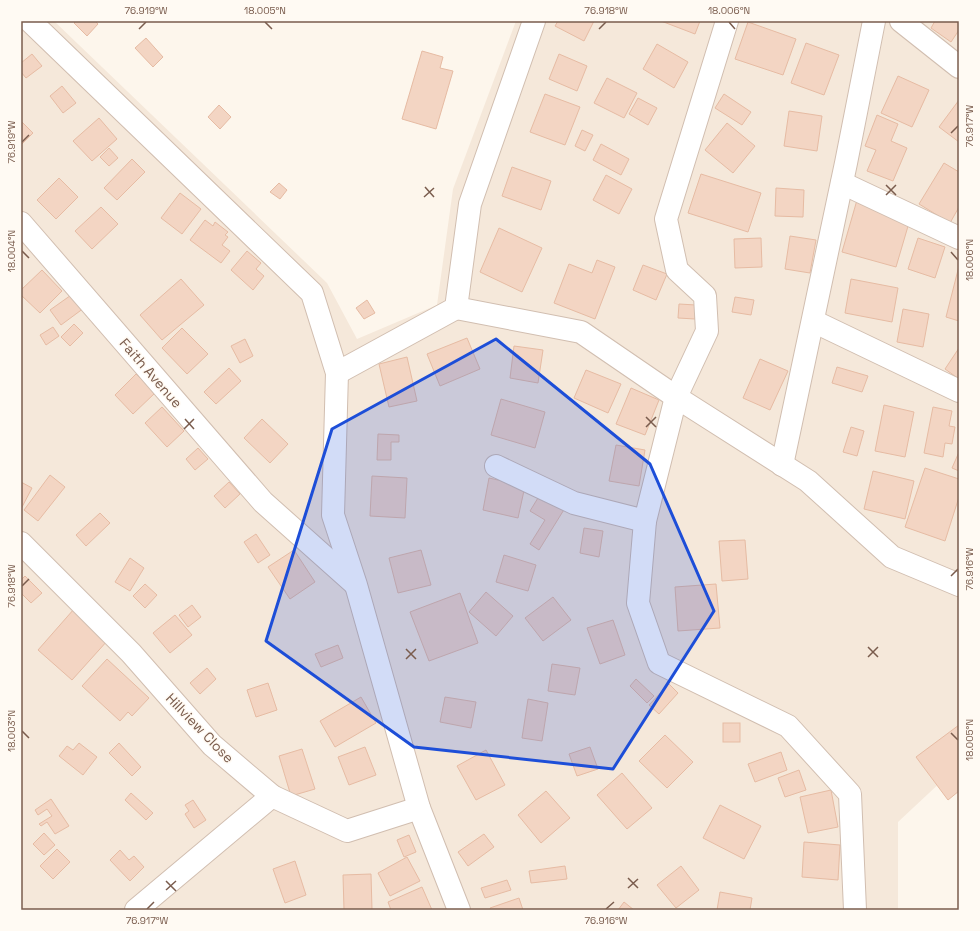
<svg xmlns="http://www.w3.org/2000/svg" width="980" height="931" font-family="'Space Grotesk',sans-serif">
  <rect width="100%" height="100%" fill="#fdf6ec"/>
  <!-- residential -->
  <path fill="#f5e8da" d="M21 21H54L327 283 357 339 437 305 453 189 516 21H959V765L898 822V910H21Z"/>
  <!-- building -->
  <g fill="#f3d5c3" stroke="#e6bba3">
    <path d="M76 21H95L98 24 87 36 74 23Z"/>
    <path d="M558 21H594L584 41 555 26Z"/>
    <path d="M661 21H700L695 34Z"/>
    <path d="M935 21H959V30L951 42 931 28Z"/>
    <path d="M748 22 796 39 783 75 735 59Z"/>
    <path d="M146 38 163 57 153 67 135 48Z"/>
    <path d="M806 43 839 55 824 95 791 83Z"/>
    <path d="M657 44 688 62 674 88 643 69Z"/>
    <path d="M422 51 443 57 440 68 453 71 436 129 402 119Z"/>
    <path d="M32 54 42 66 26 78 21 72V63Z"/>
    <path d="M559 54 587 66 577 91 549 79Z"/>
    <path d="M898 76 929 90 912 127 881 113Z"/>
    <path d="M607 78 637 93 624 118 594 103Z"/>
    <path d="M62 86 76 103 63 113 50 96Z"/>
    <path d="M545 94 580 107 565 145 530 132Z"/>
    <path d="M724 94 751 112 742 125 715 108Z"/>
    <path d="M638 98 657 108 648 125 629 114Z"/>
    <path d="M959 100V142L939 127Z"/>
    <path d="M219 105 231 117 220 129 208 117Z"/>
    <path d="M789 111 822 116 817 151 784 146Z"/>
    <path d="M877 115 898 124 891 141 907 148 893 181 867 171 876 150 865 146Z"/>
    <path d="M99 118 117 139 92 161 73 141Z"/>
    <path d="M21 121 33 133 21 145Z"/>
    <path d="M727 123 755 146 733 173 705 150Z"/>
    <path d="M582 130 593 135 585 151 575 146Z"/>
    <path d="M601 144 629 159 621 175 593 160Z"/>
    <path d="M109 148 118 158 109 166 100 157Z"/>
    <path d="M132 159 145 172 117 200 104 188Z"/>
    <path d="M944 163 959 172V207L950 223 919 204Z"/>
    <path d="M512 167 551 181 541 210 502 196Z"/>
    <path d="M701 174 761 193 748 232 688 213Z"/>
    <path d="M606 175 632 189 619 214 593 200Z"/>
    <path d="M59 178 78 197 56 219 37 200Z"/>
    <path d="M279 183 287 190 280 199 270 192Z"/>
    <path d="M776 188 804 190 803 217 775 216Z"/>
    <path d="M180 193 201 209 182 234 161 218Z"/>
    <path d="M857 200 911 216 896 267 842 252Z"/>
    <path d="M101 207 118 224 92 249 75 231Z"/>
    <path d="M205 220 213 226 215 222 228 232 225 235 228 237 222 245 230 251 221 263 190 240Z"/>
    <path d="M499 228 542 248 522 292 480 272Z"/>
    <path d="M790 236 816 240 810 273 785 269Z"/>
    <path d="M761 238 762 267 735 268 734 239Z"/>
    <path d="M918 238 945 247 935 278 908 269Z"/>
    <path d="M247 251 261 263 256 269 264 276 253 290 231 270Z"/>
    <path d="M597 260 615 267 595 319 554 303 569 264 592 273Z"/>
    <path d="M643 265 667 274 656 300 633 290Z"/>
    <path d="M959 266V321L946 317Z"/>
    <path d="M42 270 62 291 40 313 21 295V290Z"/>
    <path d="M181 279 204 305 162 340 140 315Z"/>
    <path d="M851 279 898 288 892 322 845 313Z"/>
    <path d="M74 293 84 308 61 325 50 310Z"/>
    <path d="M735 297 754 300 751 315 732 312Z"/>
    <path d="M367 300 375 313 364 319 356 308Z"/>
    <path d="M679 304 696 305 695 319 678 318Z"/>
    <path d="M903 309 929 314 923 347 897 342Z"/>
    <path d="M74 324 83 333 70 346 61 337Z"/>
    <path d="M53 327 59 336 46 345 40 335Z"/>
    <path d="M182 328 208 354 187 374 162 348Z"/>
    <path d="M467 338 480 369 440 386 427 354Z"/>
    <path d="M245 339 253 356 240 363 231 346Z"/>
    <path d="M514 346 543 350 538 383 510 378Z"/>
    <path d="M959 348V379L945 369Z"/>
    <path d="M407 357 417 401 389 407 379 364Z"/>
    <path d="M760 359 788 371 770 410 743 398Z"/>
    <path d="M837 367 868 376 862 392 832 383Z"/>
    <path d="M229 368 241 381 216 404 204 392Z"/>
    <path d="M586 370 621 384 608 413 574 398Z"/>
    <path d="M136 374 155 393 133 414 115 395Z"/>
    <path d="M631 388 659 400 645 435 616 424Z"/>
    <path d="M501 399 545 412 535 448 491 435Z"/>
    <path d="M884 405 914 412 905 457 875 451Z"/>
    <path d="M162 407 184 431 167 447 145 423Z"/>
    <path d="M933 407 952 411 949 426 955 427 952 444 945 443 943 457 924 453Z"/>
    <path d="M262 419 288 444 270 463 244 438Z"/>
    <path d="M851 427 864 431 857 456 843 452Z"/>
    <path d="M378 434 399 435V442H391V460H377Z"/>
    <path d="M616 445 645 450 639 486 609 481Z"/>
    <path d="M198 448 208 459 195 470 186 459Z"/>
    <path d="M959 452V471L952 468Z"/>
    <path d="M925 468 959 479V497L945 541 905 527Z"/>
    <path d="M873 471 914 481 905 519 864 509Z"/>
    <path d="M50 475 65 487 38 521 24 510Z"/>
    <path d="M372 476 407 478 405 518 370 516Z"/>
    <path d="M489 478 525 486 518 518 483 510Z"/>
    <path d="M21 482 32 488 21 509Z"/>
    <path d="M229 482 240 494 225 508 214 496Z"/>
    <path d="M541 493 565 508 539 550 530 544 545 520 530 511Z"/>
    <path d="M100 513 110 523 86 546 76 535Z"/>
    <path d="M584 528 603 531 599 557 580 553Z"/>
    <path d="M256 534 270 555 258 563 244 542Z"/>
    <path d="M745 540 748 579 722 581 719 541Z"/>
    <path d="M294 550 315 582 290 599 268 567Z"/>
    <path d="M421 550 431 585 398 593 389 558Z"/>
    <path d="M504 555 536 565 528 591 496 582Z"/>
    <path d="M130 558 144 568 130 591 115 582Z"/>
    <path d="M25 576 42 593 31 603 21 593V580Z"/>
    <path d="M145 584 157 595 145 608 133 596Z"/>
    <path d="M716 584 720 628 678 631 675 587Z"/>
    <path d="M486 592 513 616 496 636 469 612Z"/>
    <path d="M460 593 478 643 429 661 410 612Z"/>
    <path d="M553 597 571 620 543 641 525 618Z"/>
    <path d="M192 605 201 617 188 627 179 615Z"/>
    <path d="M74 609 108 640 72 680 38 650Z"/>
    <path d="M175 615 192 635 170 653 153 633Z"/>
    <path d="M613 620 625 655 600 664 587 628Z"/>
    <path d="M338 645 343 658 321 667 315 654Z"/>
    <path d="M107 659 149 698 132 716 128 712 120 721 82 686Z"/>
    <path d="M552 664 580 668 575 695 548 691Z"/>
    <path d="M207 668 216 679 200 694 190 683Z"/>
    <path d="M636 679 654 696 647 703 630 686Z"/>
    <path d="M268 683 277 710 256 717 247 690Z"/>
    <path d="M669 684 678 693 659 714 649 705Z"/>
    <path d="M361 697 376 723 335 747 320 721Z"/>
    <path d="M445 697 476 702 471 728 440 722Z"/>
    <path d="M528 699 548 703 542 741 522 738Z"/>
    <rect x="723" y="723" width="17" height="19"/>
    <path d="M959 725V791L948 800 916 757Z"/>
    <path d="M665 735 693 762 667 788 639 761Z"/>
    <path d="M79 743 97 757 83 775 59 756 67 746 73 750Z"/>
    <path d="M119 743 141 767 132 776 109 753Z"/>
    <path d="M365 747 376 775 349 785 338 757Z"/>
    <path d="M590 747 598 769 577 776 569 754Z"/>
    <path d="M302 749 315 789 291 796 279 756Z"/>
    <path d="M486 750 505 785 476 800 457 766Z"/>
    <path d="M781 752 787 770 755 782 748 764Z"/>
    <path d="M799 770 806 790 785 797 778 778Z"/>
    <path d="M622 773 652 808 627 829 597 795Z"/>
    <path d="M831 790 838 827 808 833 800 797Z"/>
    <path d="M546 791 570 818 541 843 518 815Z"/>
    <path d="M131 793 153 813 146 820 125 800Z"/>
    <path d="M51 799 69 826 55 834 47 822 41 826 39 824 52 816 47 809 38 815 35 810Z"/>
    <path d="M193 800 206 820 194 828 185 814 189 811 185 805Z"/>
    <path d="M720 805 761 826 744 859 703 838Z"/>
    <path d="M44 833 55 845 44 855 33 844Z"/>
    <path d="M484 834 494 847 468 866 458 852Z"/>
    <path d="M409 835 416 852 404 857 397 840Z"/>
    <path d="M804 842 840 845 838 880 802 877Z"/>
    <path d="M57 849 70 862 53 879 40 866Z"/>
    <path d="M120 850 129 860 134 856 144 867 130 881 110 860Z"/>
    <path d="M407 857 420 881 390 896 378 873Z"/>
    <path d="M295 861 306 895 285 903 273 869Z"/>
    <path d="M565 866 567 879 531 883 529 871Z"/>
    <path d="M681 866 699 890 676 908 657 885Z"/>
    <path d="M371 874 372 910H344L343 875Z"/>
    <path d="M507 880 511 890 485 898 481 888Z"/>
    <path d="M422 887 432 910H391L388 902Z"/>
    <path d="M720 892 752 898 750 910H717Z"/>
    <path d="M519 898 523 910H491L490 908Z"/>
    <path d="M624 902 634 910H618Z"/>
  </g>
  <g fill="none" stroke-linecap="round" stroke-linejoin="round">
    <!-- street casing -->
    <g stroke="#d1beb0" stroke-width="24">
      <g id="street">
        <path d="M30 21 312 293 337 373 333 515 356 585 419 808 459 910"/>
        <path d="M727 21 666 219 677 270 705 296 707 331 676 397 645 521 638 603 659 663 788 726 850 794 855 910"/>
        <path d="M901 21 959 67"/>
        <path d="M842 183 959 238"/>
        <path d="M21 223 263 502 355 584"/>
        <path d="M456 308 581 332 676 397 808 481 892 557 959 585"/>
        <path d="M813 321 959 391"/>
        <path d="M337 373 456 308 470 204 534 21"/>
        <path d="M782 465 846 163 874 21"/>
        <path d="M496 466 574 503 645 521"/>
        <path d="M21 543 131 653 212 745 272 796 347 831 419 808"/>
        <path d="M136 910 272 796"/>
      </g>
    </g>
    <!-- street -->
    <use href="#street" stroke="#fff" stroke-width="22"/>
  </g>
  <!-- marked area -->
  <path fill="#1d4ed8" fill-opacity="0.2" stroke="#1d4ed8" stroke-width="3" stroke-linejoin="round" d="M496 339 650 464 714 611 613 769 414 747 266 641 332 429Z"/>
  <!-- ticks -->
  <path fill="none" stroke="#7a5c4d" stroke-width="1.5" d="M265 22 272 29M729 22 735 29M139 29 146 22M599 29 606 22M951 133 958 126M22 142 29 135M886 185 896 195M425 187 434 197M886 195 896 185M424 197 434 188M22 251 29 258M951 252 958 260M646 417 656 427M185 419 194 429M646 427 656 417M184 429 194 419M951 576 958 569M22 586 29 579M868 647 878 657M406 649 416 659M868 657 878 647M406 659 416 649M22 731 29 738M951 733 958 740M628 878 638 888M166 881 176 891M628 888 638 879M166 890 176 881M147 909 154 902M606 909 614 902"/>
  <g text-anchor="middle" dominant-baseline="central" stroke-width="3" stroke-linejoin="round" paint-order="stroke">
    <!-- street labels -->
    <g font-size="14" fill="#7a5c4d" stroke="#fffaf3">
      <text transform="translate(151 373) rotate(49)">Faith Avenue</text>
      <text transform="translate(200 728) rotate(46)">Hillview Close</text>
    </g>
  </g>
  <!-- border -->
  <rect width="980" height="931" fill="none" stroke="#fffaf3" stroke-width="44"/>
  <rect x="22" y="22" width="936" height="887" fill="none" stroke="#7a5c4d" stroke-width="1.5"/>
  <g font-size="10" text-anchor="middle" fill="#7a5c4d">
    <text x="146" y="14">76.919°W</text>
    <text x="265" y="14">18.005°N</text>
    <text x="606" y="14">76.918°W</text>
    <text x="729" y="14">18.006°N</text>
    <text transform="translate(969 126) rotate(-90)" y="4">76.917°W</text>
    <text transform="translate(11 142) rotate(-90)" y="4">76.919°W</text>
    <text transform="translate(11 251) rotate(-90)" y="4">18.004°N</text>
    <text transform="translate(969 260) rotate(-90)" y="4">18.006°N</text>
    <text transform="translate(969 569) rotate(-90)" y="4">76.916°W</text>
    <text transform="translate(11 586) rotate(-90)" y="4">76.918°W</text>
    <text transform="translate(11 731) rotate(-90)" y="4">18.003°N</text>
    <text transform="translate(969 740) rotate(-90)" y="4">18.005°N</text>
    <text x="147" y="924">76.917°W</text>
    <text x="606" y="924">76.916°W</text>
  </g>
</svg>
